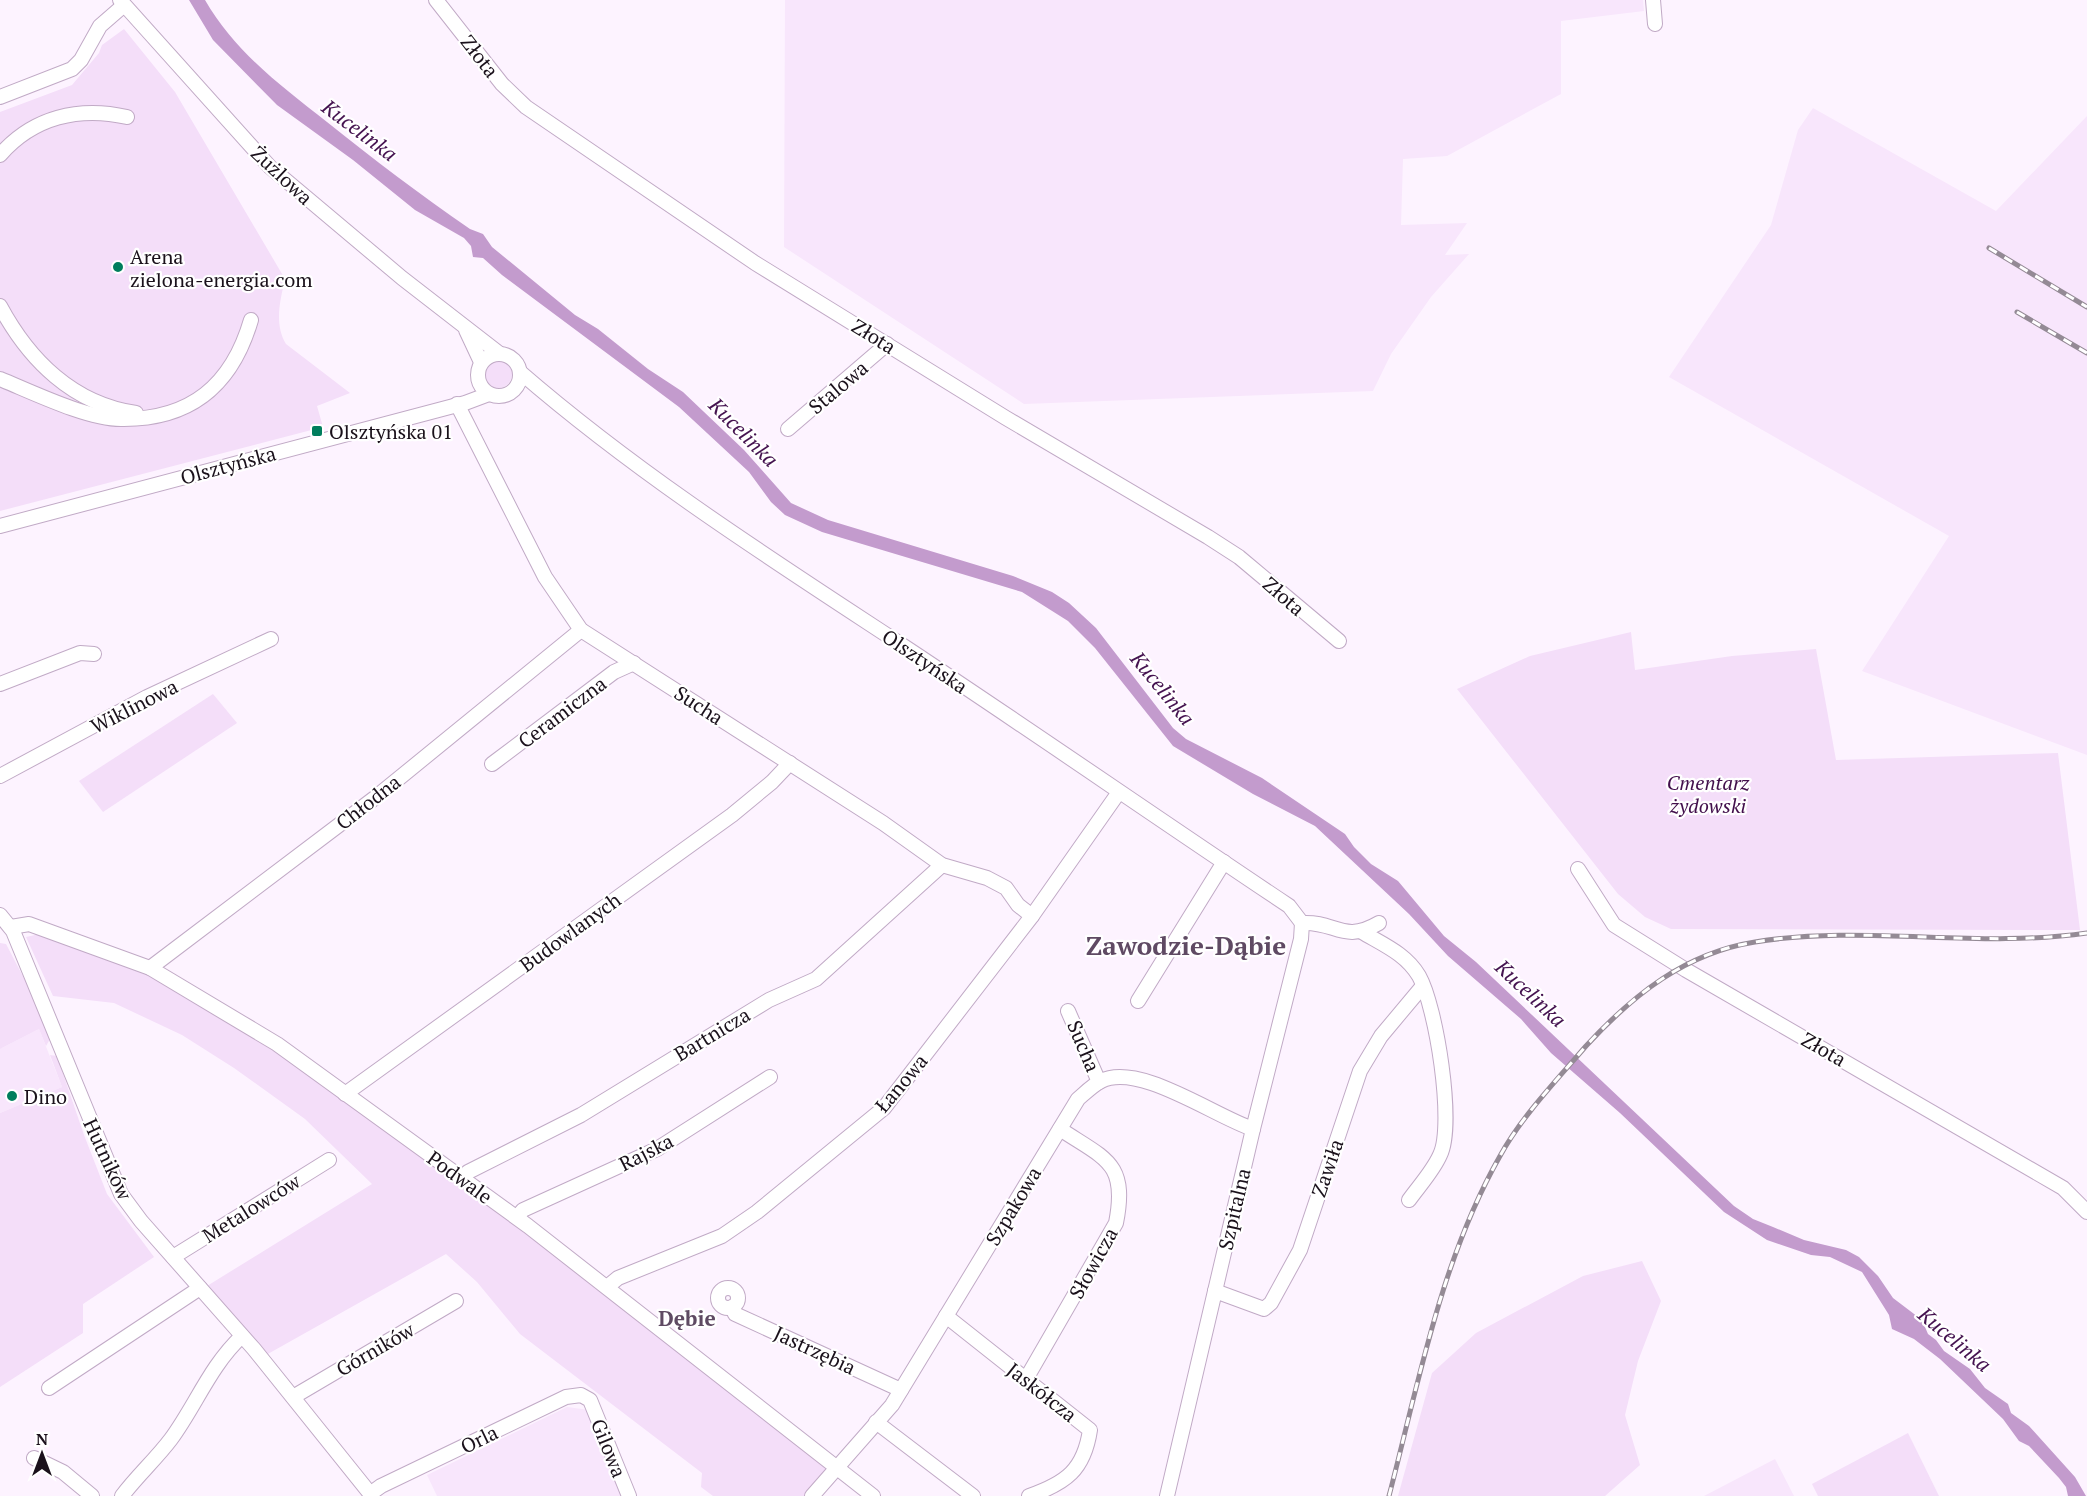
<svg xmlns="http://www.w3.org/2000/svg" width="2087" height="1496" font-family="'PT Serif',serif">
  <rect width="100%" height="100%" fill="#fdf3ff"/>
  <!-- built -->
  <g fill="#f8e6fc">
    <path d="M785 0H1643L1644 11 1561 21V94L1447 156 1403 159 1401 225 1467 223 1445 255 1469 254 1431 297 1391 354 1373 391 1024 404 784 247Z"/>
    <path d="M1813 108 1996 211 2087 116V755L1862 671 1949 536 1669 377 1771 225 1798 130Z"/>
    <path d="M39 1029 62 1087 0 1113V1049Z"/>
    <path d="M567 1407 589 1410 624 1496H437L427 1475Z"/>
    <path d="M1775 1459 1794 1496H1704Z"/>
  </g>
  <!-- green -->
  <g fill="#f4def9">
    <path d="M124 29 175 92 285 279C280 301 274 324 286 344L350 393 317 406 323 427 0 511V112L72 85 99 53 102 45Z"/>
    <circle cx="498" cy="374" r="14"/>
    <path d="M1631 632 1635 670 1732 656 1816 649 1836 760 2058 753 2080 930 1671 929 1645 917 1618 894 1457 689 1530 656Z"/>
    <path d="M213 694 237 723 103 812 79 781Z"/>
    <path d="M44 933 126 965 182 992 307 1071 480 1197 824 1461 826 1470 806 1496H713L701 1487 702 1473 520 1334 477 1282 446 1254 266 1355 207 1286 372 1184 305 1119 234 1068 182 1035 114 1003 53 996 26 937Z"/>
    <path d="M0 943 6 944 27 984 50 1039 46 1046 39 1029 0 1049Z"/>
    <path d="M50 1055 57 1056 84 1135 107 1194 154 1257 83 1304V1333L0 1387V1113L62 1087Z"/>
    <path d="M1642 1261 1661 1301 1638 1361 1625 1415 1640 1465 1605 1496H1398L1432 1373 1476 1333 1583 1276Z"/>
    <path d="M1908 1433 1939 1496H1818L1812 1484Z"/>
  </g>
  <!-- water -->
  <path fill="#c39bcd" d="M189 0H205C235 52 281 86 327 122 373 159 421 195 470 229L483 234 492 247 575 315 598 329 648 369 683 392 744 450 791 503 828 520 1013 576 1052 592 1069 603 1096 628 1173 728 1186 739 1262 778 1345 834 1354 847 1371 864 1398 881 1444 936 1476 962 1734 1206 1753 1219 1773 1227 1804 1240 1846 1250 1859 1257 1878 1276 1893 1298 1922 1320 1928 1334 1936 1340 1944 1351 1970 1369 1985 1388 2008 1404 2011 1413 2029 1426 2075 1477 2086 1496H2068L2066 1487 2059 1478 2029 1446 2019 1441 2003 1419 1940 1359 1914 1339 1892 1329 1889 1315 1862 1272 1830 1257 1811 1255 1767 1240 1724 1212 1620 1113 1551 1053 1521 1019 1448 956 1409 914 1315 826 1253 794 1173 746 1095 648 1068 621 1022 592 822 532 785 515 771 502 749 472 679 407 502 275 483 258 473 257 471 246 464 238 415 210 353 160 277 105 213 40Z"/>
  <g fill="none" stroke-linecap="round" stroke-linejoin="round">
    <!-- minor casing -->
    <g stroke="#c1aac6" stroke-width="16">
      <g id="minor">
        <path d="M120 0 270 167 402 278 500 354"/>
        <path d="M436 0 502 84 526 107 755 263 1006 418 1208 537 1239 557 1339 641"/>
        <path d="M1653 0 1655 24"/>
        <path d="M0 97 72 69 81 60 100 26 123 6"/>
        <path d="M0 155C33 117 79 106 127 117"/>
        <path d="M0 306C29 360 73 404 136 413"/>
        <path d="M466 330 481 362"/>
        <circle cx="499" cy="375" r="21"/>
        <path d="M520 372C639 475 771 559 902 645 1032 731 1160 820 1289 906L1302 923"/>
        <path d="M0 379C32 392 87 419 121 419 191 420 232 385 251 320"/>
        <path d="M457 404 545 577 581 630 883 823 942 865 987 878 1006 888 1018 905 1032 916"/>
        <path d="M788 429 887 344"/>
        <path d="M0 526 465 403 489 394"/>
        <path d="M0 684 80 653 94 654"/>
        <path d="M492 764 614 672 634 663"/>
        <path d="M0 776 147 697 271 639"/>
        <path d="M1578 869 1614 925 1686 970 2063 1188 2087 1212"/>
        <path d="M0 915 13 931 121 1194 141 1221 254 1349 372 1496"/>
        <path d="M1302 923C1336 921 1343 944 1379 923"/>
        <path d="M11 927 29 924 150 968 277 1044 528 1226 873 1496"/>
        <path d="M1362 932C1384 945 1406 954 1419 976 1436 1006 1455 1124 1440 1155 1433 1171 1419 1186 1409 1200"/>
        <path d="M150 968 376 797 581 630"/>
        <path d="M1138 1001 1224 862"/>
        <path d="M1068 1011 1099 1082"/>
        <path d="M345 1094 732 815 772 782 790 763"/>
        <path d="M463 1179 468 1172 581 1115 769 1000 816 979 942 865"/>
        <path d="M517 1217 523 1210 657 1149 770 1077"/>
        <path d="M173 1257 329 1160"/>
        <path d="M607 1287 618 1278 722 1236 757 1212 884 1108 1032 916 1119 792"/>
        <circle cx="728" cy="1298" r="10"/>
        <path d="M1215 1291 1264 1309 1271 1303 1300 1250 1360 1071 1381 1036 1422 987"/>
        <path d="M732 1307 735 1314 901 1390"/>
        <path d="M946 1316 1090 1430C1084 1470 1066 1483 1029 1496"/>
        <path d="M1026 1379 1116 1223C1128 1162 1105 1159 1060 1129"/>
        <path d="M49 1388 200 1288"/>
        <path d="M293 1397 456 1301"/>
        <path d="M876 1422 973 1496"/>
        <path d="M34 1458 63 1472 92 1496"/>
        <path d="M370 1494 381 1486 566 1397 581 1395 590 1400 629 1496"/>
        <path d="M122 1496C137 1476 156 1459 171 1439 196 1405 210 1366 242 1336"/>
        <path d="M812 1496 892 1405 1078 1099C1085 1093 1093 1085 1101 1081 1139 1062 1214 1116 1253 1129"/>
        <path d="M1167 1496 1253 1129 1301 939 1302 923"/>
      </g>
    </g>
    <!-- minor -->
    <use href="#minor" stroke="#fff" stroke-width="14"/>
    <!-- rail casing -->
    <g stroke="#948a95" stroke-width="5">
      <g id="rail">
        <path d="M1989 248 2087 307"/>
        <path d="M2017 312 2087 353"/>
        <path d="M1389 1496C1419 1381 1441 1260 1500 1156 1522 1116 1556 1081 1586 1046 1633 995 1685 953 1755 942 1864 924 1977 949 2087 933"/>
      </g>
    </g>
    <!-- rail -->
    <use href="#rail" stroke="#fff" stroke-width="3" stroke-dasharray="9" stroke-linecap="butt"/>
  </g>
  <!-- markers -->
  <g fill="#007e5d" stroke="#fff" stroke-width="2">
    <circle cx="118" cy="267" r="6"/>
    <rect x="311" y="425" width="12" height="12" rx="3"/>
    <circle cx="12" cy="1096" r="6"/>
  </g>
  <g text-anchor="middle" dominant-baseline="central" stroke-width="4.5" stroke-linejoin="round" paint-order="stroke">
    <!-- street labels -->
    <g font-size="20" fill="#1a111b" stroke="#fff">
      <text transform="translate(480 56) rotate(52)">Złota</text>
      <text transform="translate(282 175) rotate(43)">Żużlowa</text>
      <text transform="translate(874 336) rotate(32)">Złota</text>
      <text transform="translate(838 387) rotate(-40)">Stalowa</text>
      <text transform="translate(228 465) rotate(-15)">Olsztyńska</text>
      <text transform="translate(1284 596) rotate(41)">Złota</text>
      <text transform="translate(925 661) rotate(34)">Olsztyńska</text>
      <text transform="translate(699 705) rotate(33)">Sucha</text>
      <text transform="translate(134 706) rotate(-27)">Wiklinowa</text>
      <text transform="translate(562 712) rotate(-37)">Ceramiczna</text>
      <text transform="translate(368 802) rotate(-38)">Chłodna</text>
      <text transform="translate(570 932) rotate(-36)">Budowlanych</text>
      <text transform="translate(712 1034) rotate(-31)">Bartnicza</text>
      <text transform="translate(1084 1046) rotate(67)">Sucha</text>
      <text transform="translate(1824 1049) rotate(30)">Złota</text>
      <text transform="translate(901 1083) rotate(-50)">Łanowa</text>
      <text transform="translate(646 1152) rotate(-27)">Rajska</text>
      <text transform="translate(108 1159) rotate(65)">Hutników</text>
      <text transform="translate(1327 1168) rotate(-71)">Zawiła</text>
      <text transform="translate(460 1177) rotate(36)">Podwale</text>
      <text transform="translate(1013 1206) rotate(-59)">Szpakowa</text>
      <text transform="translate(251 1208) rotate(-32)">Metalowców</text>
      <text transform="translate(1234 1209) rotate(-77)">Szpitalna</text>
      <text transform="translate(1093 1263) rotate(-61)">Słowicza</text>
      <text transform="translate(375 1349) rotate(-30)">Górników</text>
      <text transform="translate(815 1350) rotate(25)">Jastrzębia</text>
      <text transform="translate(1042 1392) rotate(38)">Jaskółcza</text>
      <text transform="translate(479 1439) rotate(-26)">Orla</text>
      <text transform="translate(609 1448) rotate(68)">Gilowa</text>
    </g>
    <!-- poi labels -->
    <g font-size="20" fill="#1a111b" stroke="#fff" text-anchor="start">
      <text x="130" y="256">Arena<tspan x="130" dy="23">zielona-energia.com</tspan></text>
      <text x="329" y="431">Olsztyńska 01</text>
      <text x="24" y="1096">Dino</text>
    </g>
    <!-- park labels -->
    <g font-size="20" font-style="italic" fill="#420f4c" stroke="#fff">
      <text x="1708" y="782">Cmentarz<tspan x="1708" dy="23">żydowski</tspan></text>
    </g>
    <!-- water labels -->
    <g font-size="21" font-style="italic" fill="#451350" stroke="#fff">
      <text transform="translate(360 130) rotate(37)">Kucelinka</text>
      <text transform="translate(744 432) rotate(45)">Kucelinka</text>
      <text transform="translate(1163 688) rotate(51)">Kucelinka</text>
      <text transform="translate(1531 993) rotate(43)">Kucelinka</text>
      <text transform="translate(1955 1339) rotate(40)">Kucelinka</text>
    </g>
    <!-- neighbourhood labels -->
    <g font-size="21" font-weight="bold" fill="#5f4a63" stroke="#fff">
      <text x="687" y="1318">Dębie</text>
    </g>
    <!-- district labels -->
    <g font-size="26" font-weight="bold" fill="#5f4a63" stroke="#fff">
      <text x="1186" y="945">Zawodzie-Dąbie</text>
    </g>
  </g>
  <!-- north arrow -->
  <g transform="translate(42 1454)" stroke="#ffffff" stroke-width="4.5" paint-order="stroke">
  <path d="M0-4.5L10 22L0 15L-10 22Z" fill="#1a111b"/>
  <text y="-9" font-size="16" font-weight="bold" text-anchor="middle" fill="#1a111b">N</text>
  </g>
</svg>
